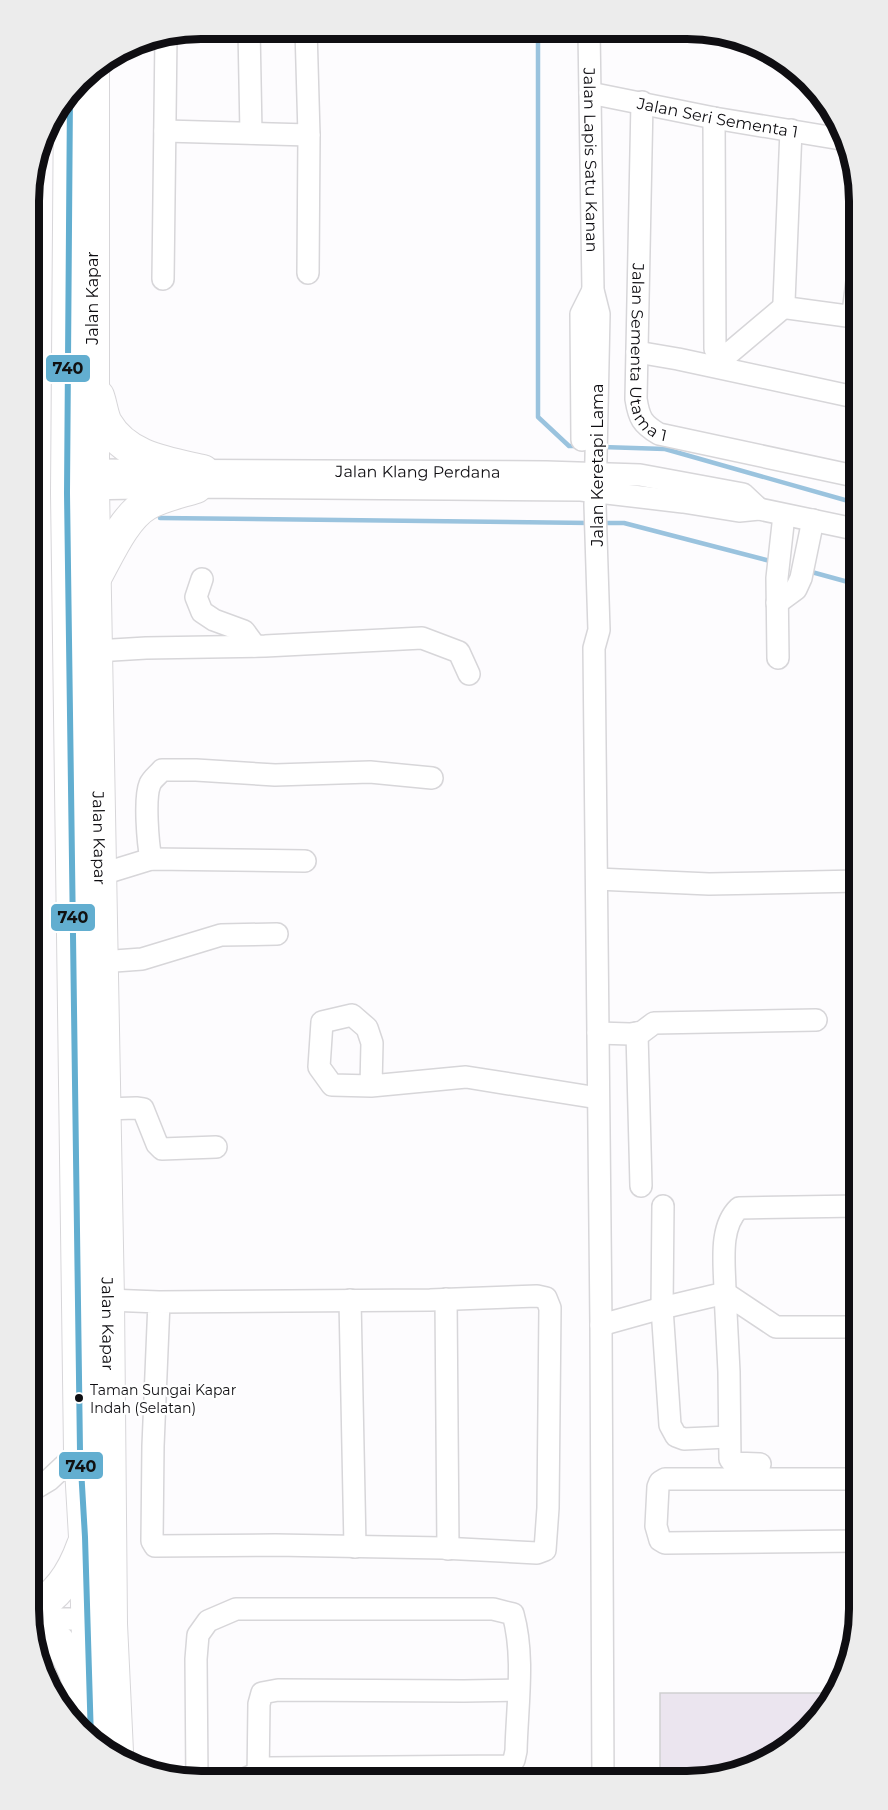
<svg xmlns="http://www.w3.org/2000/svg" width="888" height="1810" font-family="Montserrat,sans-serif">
  <rect width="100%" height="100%" fill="#fdfcfe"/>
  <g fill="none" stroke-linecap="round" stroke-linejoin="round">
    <!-- stream -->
    <g stroke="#9ac3de" stroke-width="4.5">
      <path d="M538 31V417L569 446H579"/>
      <path d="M602 447 665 449 859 504"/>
      <path d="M160 518 590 523"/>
      <path d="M601 523H624L774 562"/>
      <path d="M30 525H32V170"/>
      <path d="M808 571 859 585"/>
    </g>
  </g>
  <!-- building -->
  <path fill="#ebe5ef" stroke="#d0cfd1" stroke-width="1.5" d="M660 1693H832L824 1714 742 1772 687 1782 660 1781Z"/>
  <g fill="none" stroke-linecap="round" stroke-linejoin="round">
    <!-- minor casing -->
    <g stroke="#d7d6d9" stroke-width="24">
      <g id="minor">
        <path d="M249 29 251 133"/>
        <path id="s1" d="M589 31 593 290 599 314 595 505 599 630 594 648 601 1325 603 1781"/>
        <path id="s2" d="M590 93 714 118 847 140"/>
        <path id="s3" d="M642 102 636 399C639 418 642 424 659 434L859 477"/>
        <path d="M714 118 715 349 720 356 727 355 785 306"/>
        <path d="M791 130 784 302 788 308 847 316 853 313 857 281 859 215"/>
        <path d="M165 131 309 135 306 29"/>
        <path d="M308 273 309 135"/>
        <path d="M163 279 166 35"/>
        <path d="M637 352 678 359 859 398"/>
        <path d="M582 440 581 314 593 290"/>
        <path id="s4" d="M80 470 546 472 640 475 743 494 759 509"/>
        <path d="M80 489 196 487 581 490 683 502 739 511 759 509 859 530"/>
        <path d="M202 579 196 597 202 612 214 620 244 631 255 646"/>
        <path d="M777 603 796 589 801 578 813 520"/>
        <path d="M96 651 146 648 265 646 422 638 459 652 469 674"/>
        <path d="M778 658 777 578 784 515"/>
        <path d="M151 859C148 844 144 798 150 784 152 779 159 774 162 770H196L275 775 370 772 432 778"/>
        <path d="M99 875 151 859 305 861"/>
        <path d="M597 879 709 884 859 881"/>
        <path d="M101 962 142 959 221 935 277 934"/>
        <path d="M598 1033 630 1034 642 1032 654 1023 816 1020"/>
        <path d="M637 1033 641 1186"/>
        <path d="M371 1086 372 1043 367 1028 352 1015 322 1022 319 1067 332 1085 371 1086 466 1077 598 1098"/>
        <path d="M104 1109 136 1108 143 1109 157 1144 162 1149 216 1147"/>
        <path d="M663 1206 662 1308 670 1425 676 1436 684 1439 729 1437"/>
        <path d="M446 1299 448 1549"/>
        <path d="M108 1300 159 1302 430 1300 537 1296 546 1298 550 1308 548 1508 545 1550 537 1553 442 1548 275 1545 155 1546 152 1541 153 1446 159 1302"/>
        <path d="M350 1300 355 1547"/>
        <path d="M601 1325 662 1308 725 1293C725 1266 718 1228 739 1208L859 1206"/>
        <path d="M760 1464 733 1463 730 1459 729 1372 725 1293 776 1327H859"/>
        <path d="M29 1492 49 1480 80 1451"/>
        <path d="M859 1541 665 1543 660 1540 656 1526 658 1487 660 1482 665 1479H859"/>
        <path d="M30 1619H88"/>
        <path d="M197 1780 196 1659 198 1635 208 1621 236 1609H493L513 1614C525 1657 517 1706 516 1751L514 1760 509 1766 269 1768 242 1780"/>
        <path d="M258 1780 259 1704 262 1693 278 1690 464 1691 518 1690"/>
      </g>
    </g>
    <!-- highway casing -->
    <g stroke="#d7d6d9" stroke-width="34">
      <g id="highway">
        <path id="s5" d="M93 68V488L108 1300 111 1624 117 1752"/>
        <path d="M70 94 67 493 80 1451 85 1537 91 1740"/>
        <path d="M98 396C101 404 102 415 106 423 126 458 167 463 203 471"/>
        <path d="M95 578C108 555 124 517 147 504 161 496 180 492 196 487"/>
        <path d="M29 1613C57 1596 72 1576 83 1545"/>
        <path d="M31 1619C65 1641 69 1655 82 1691"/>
      </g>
    </g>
    <!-- minor -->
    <use href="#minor" stroke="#fff" stroke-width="21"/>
    <!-- highway -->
    <use href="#highway" stroke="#fff" stroke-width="32"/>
    <!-- bus-1 casing -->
    <g stroke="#fff" stroke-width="10">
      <path id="bus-1" d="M70 94 67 493 80 1451 85 1537 91 1740"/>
    </g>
    <!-- bus-1 -->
    <use href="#bus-1" stroke="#62aed0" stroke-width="6"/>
  </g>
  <!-- markers -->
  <circle fill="#0f0e12" stroke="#fff" stroke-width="2" cx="79" cy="1398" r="5"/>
  <g text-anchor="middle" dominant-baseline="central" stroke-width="4.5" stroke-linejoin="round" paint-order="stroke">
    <!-- bus labels -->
    <g font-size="14" fill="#0f0e12" stroke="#fff" text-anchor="start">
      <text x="90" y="1390">Taman Sungai Kapar<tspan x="90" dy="18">Indah (Selatan)</tspan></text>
    </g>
    <!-- street labels -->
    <g font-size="16" fill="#0f0e12" stroke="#fff">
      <text stroke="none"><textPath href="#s2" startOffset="130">Jalan Seri Sementa 1</textPath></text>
      <text stroke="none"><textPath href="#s1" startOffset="129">Jalan Lapis Satu Kanan</textPath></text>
      <text transform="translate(92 298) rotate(-90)">Jalan Kapar</text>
      <text stroke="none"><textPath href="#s3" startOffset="255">Jalan Sementa Utama 1</textPath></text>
      <text transform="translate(597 465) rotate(-90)">Jalan Keretapi Lama</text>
      <text stroke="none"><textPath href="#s4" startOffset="338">Jalan Klang Perdana</textPath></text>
      <text stroke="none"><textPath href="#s5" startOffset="770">Jalan Kapar</textPath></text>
      <text stroke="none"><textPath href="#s5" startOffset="1256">Jalan Kapar</textPath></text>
    </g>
  </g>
  <!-- crop -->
  <path d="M0 0H888V1810H0ZM201 39H687A162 162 0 0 1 849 201V1609A162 162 0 0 1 687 1771H201A162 162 0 0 1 39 1609V201A162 162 0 0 1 201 39Z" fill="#ececec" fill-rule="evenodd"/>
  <path fill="none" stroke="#0f0e12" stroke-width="8" d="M201 39H687A162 162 0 0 1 849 201V1609A162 162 0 0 1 687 1771H201A162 162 0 0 1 39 1609V201A162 162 0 0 1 201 39Z"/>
  <g stroke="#fff" stroke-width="2">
    <rect x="45" y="354" width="46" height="29" rx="6" fill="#62aed0"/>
    <rect x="50" y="903" width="46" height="29" rx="6" fill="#62aed0"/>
    <rect x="58" y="1451" width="46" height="29" rx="6" fill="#62aed0"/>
  </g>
  <g font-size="16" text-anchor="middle" font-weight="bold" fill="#111">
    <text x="68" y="374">740</text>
    <text x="73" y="923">740</text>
    <text x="81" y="1472">740</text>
  </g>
</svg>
